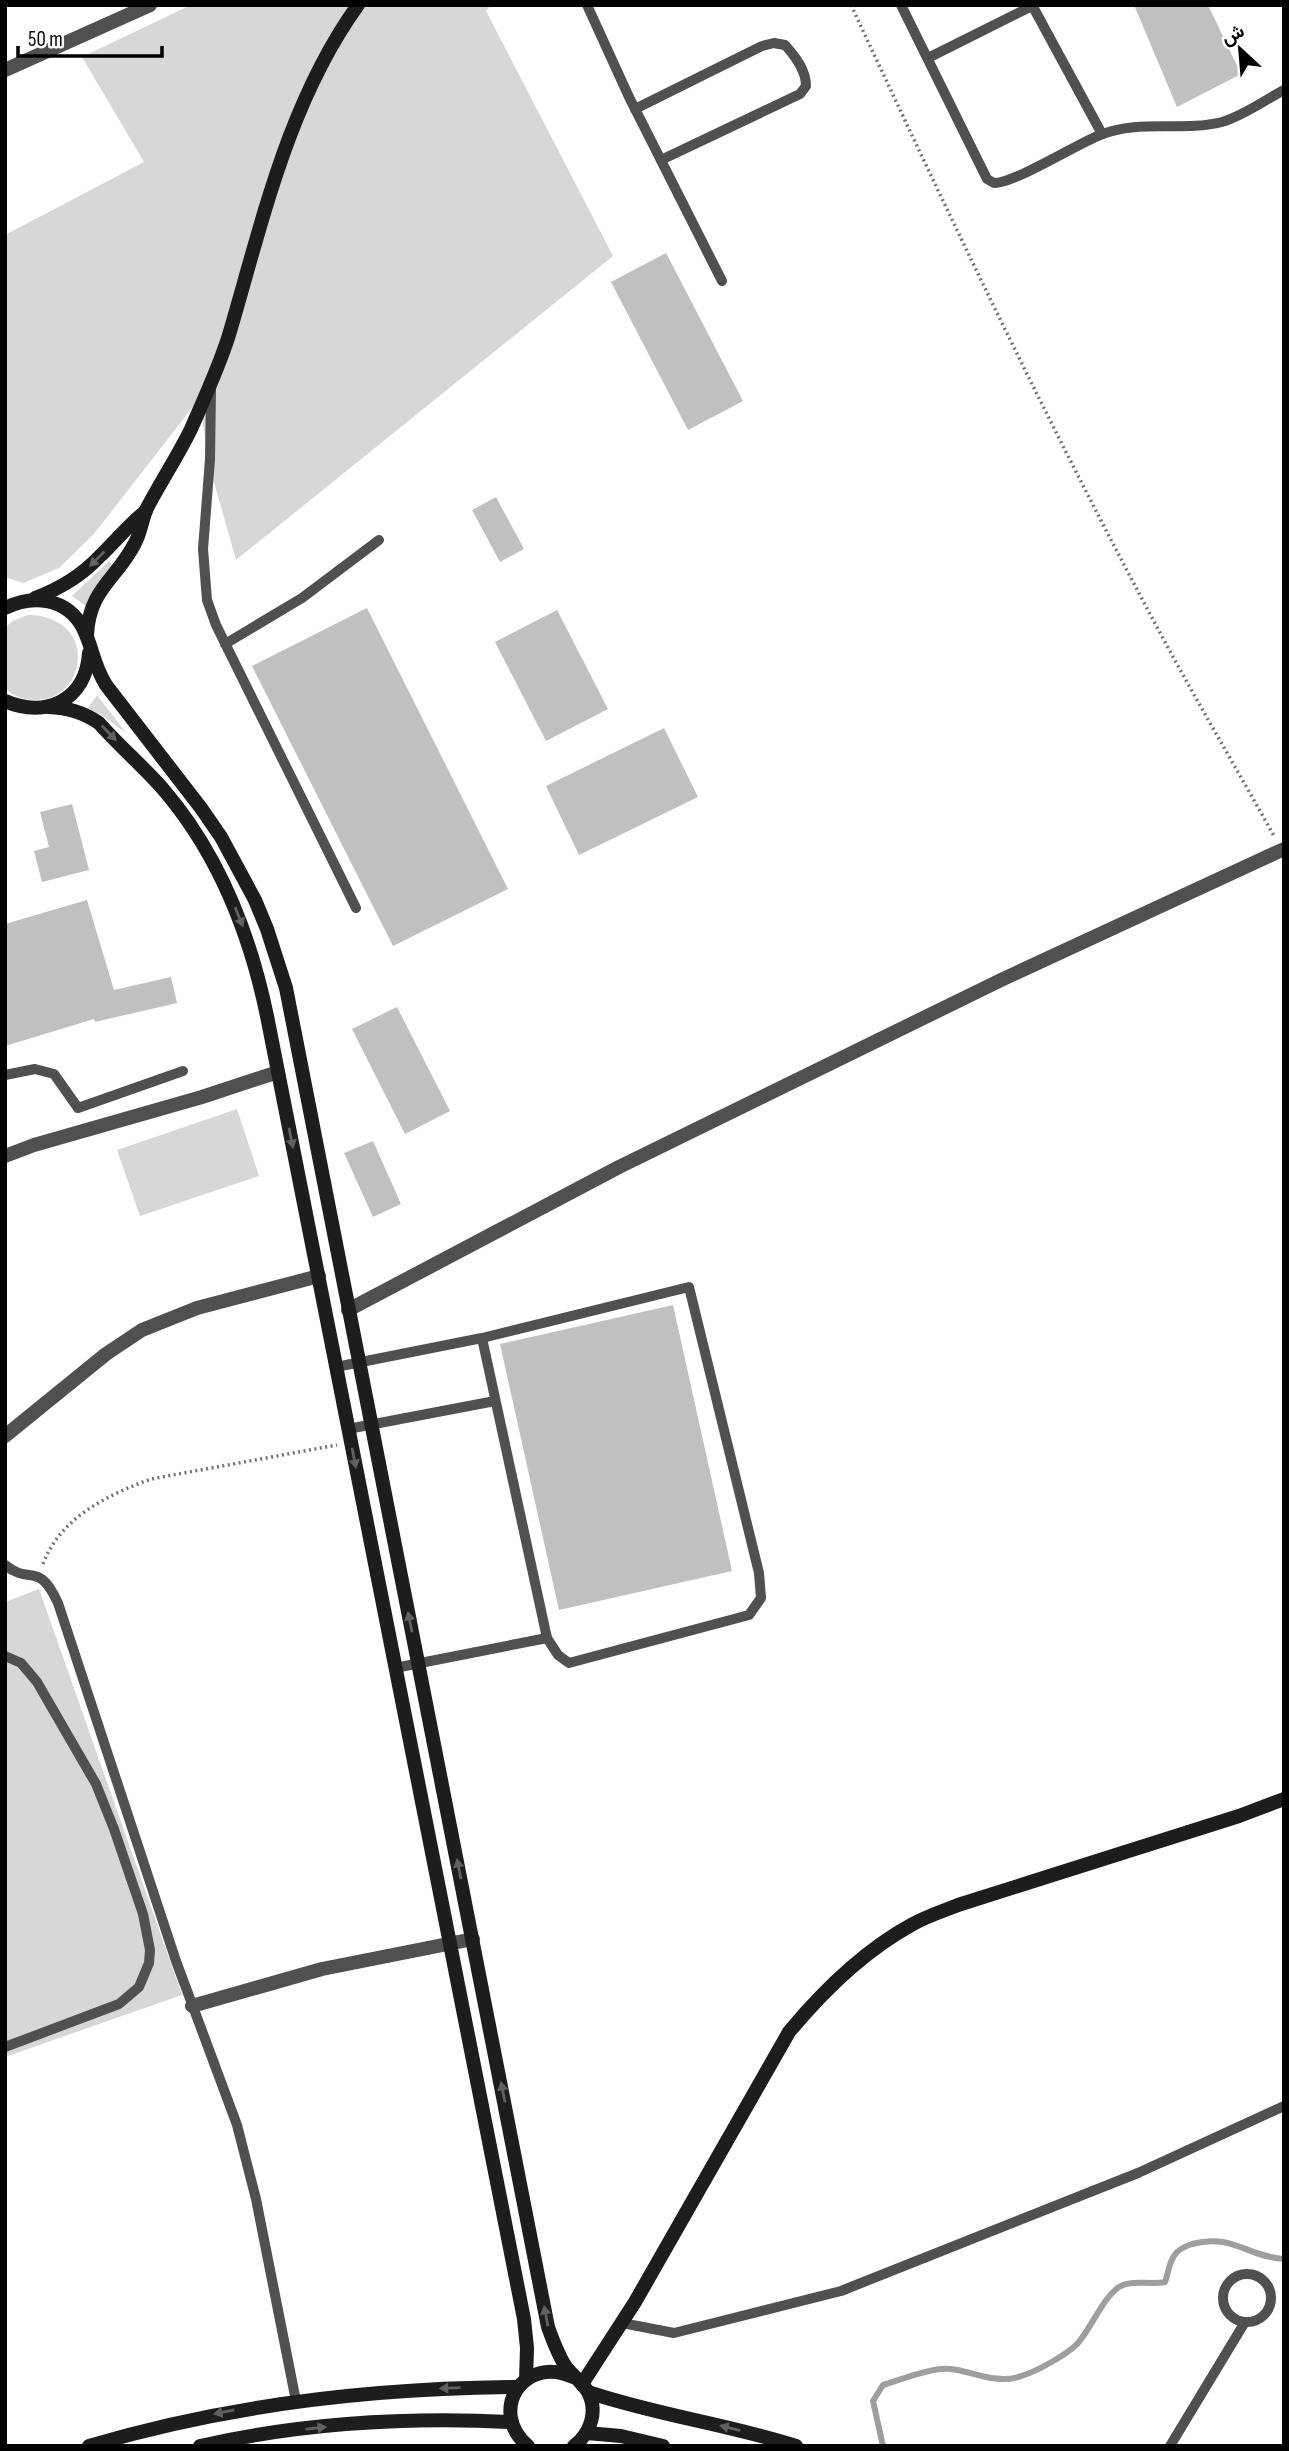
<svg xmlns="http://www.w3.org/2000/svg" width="1289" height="2451" font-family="'Sofia Sans Condensed',Vazirmatn,sans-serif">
  <rect width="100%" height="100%" fill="#fff"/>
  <!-- grass -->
  <g fill="#d7d7d7">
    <path d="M191 5H491L486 11 613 256 236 560 210 468 199 399 93 535 59 568 23 583 5 577V235L144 162 82 57Z"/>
    <path d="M109 561 112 564C104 579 93 591 86 606L72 596Z"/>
    <path d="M28 615C99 616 88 701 35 700 23 700 13 696 5 688V628L12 621Z"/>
    <path d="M97 695 126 733 103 716 88 708Z"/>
    <path d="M237 1109 259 1176 140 1216 117 1150Z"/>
    <path d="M39 1589 182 1995 5 2057V1602Z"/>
  </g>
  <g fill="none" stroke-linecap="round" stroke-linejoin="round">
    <!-- stream -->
    <path stroke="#9e9e9e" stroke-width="6" d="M883 2446 873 2401 883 2385C900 2380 932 2367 950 2369 972 2371 995 2384 1018 2377 1034 2373 1067 2355 1078 2343 1091 2329 1105 2292 1123 2285 1134 2280 1151 2285 1165 2282 1168 2274 1169 2263 1174 2256 1177 2250 1186 2246 1192 2244 1232 2233 1248 2257 1284 2259"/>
  </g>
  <!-- building -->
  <g fill="#c0c0c0">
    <path d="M1134 5H1208L1241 74 1177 107Z"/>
    <path d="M666 253 743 401 688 430 611 282Z"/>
    <path d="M496 497 524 549 500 562 472 510Z"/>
    <path d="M367 608 508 889 393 946 252 666Z"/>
    <path d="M557 610 608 709 546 741 495 642Z"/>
    <path d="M664 728 698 797 579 855 546 786Z"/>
    <path d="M72 804 89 870 42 882 34 851 49 847 40 812Z"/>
    <path d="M87 900 114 990 171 977 177 1003 95 1022 94 1019 5 1046V924Z"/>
    <path d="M397 1007 450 1111 405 1134 352 1029Z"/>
    <path d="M373 1141 401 1204 373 1217 344 1153Z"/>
    <path d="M673 1305 732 1571 559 1610 500 1344Z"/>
  </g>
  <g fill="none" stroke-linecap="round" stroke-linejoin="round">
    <!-- path -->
    <g stroke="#727272" stroke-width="3.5" stroke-dasharray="2 3.5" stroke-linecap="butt">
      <path d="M851 5C951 220 1053 434 1165 642 1200 707 1238 771 1274 836"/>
      <path d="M43 1564C60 1518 107 1495 151 1479L337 1445"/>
    </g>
    <!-- lane -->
    <g stroke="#505050" stroke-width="10">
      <path d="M587 5 629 97 722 281"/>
      <path d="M901 5 987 179 994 183C1013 184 1077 144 1100 135 1140 119 1182 132 1222 122 1243 116 1265 100 1284 90"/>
      <path d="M1032 5 1102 134"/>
      <path d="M928 58 1034 5"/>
      <path d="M635 109 762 46 774 43 785 45C795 56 806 70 806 86L800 94 661 160"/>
      <path d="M211 390 210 459 203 549 207 600 216 625 356 908"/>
      <path d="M225 644 302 598 379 540"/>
      <path d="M5 1075 35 1069 54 1074 78 1108 183 1071"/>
      <path d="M336 1367 482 1338 689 1287 759 1573 761 1598 749 1615 569 1663 558 1655 547 1638 482 1338"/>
      <path d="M348 1429 495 1401"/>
      <path d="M5 1565C31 1586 38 1560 58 1603L176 1961 237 2125 256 2199 296 2401"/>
      <path d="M5 1656 21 1663 37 1682 96 1784 114 1829 143 1914 150 1950 149 1963 139 1987 119 2004 5 2047"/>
      <path d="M395 1668 547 1638"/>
      <circle cx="1247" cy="2298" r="24"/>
      <path d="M622 2323 674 2333 841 2291 1138 2173 1284 2106"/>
      <path d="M1170 2446 1245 2322"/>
    </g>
    <!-- street -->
    <g stroke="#505050" stroke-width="14">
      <path d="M5 70 150 5"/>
      <path d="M5 1156 34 1145 202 1097 278 1072"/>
      <path d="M348 1310 619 1167 1001 980 1284 849"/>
      <path d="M5 1436 106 1354 142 1330 197 1308 319 1276"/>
      <path d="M192 2006 322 1969 473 1939"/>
    </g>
    <!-- secondary -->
    <g stroke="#1d1d1d" stroke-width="14">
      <path d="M35 598C59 589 81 576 99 557 115 542 128 525 146 511"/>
      <path d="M5 608C33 594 67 598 83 628 93 648 93 664 106 685L201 808 221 837 255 900 267 929 286 988 548 2327C553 2341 558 2355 566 2367 573 2376 582 2382 588 2392 598 2411 591 2433 574 2446"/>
      <path d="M87 635C89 589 117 579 135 543 141 532 142 519 147 508 161 481 178 456 191 429 204 399 219 367 229 335 262 223 288 102 358 5"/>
      <path d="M5 701C46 719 86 700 89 653"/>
      <path d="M48 707C68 708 83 712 99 723 119 746 143 766 163 789 218 853 250 934 267 1016L524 2319 527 2348 526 2380"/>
      <path d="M582 2384 635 2302 789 2032C823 1991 865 1950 913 1924 927 1916 943 1911 958 1905L1239 1816 1284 1799"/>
      <path d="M588 2392C656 2415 727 2424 796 2446"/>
      <path d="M587 2433 621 2436 663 2446"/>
      <path d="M89 2446C230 2404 372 2388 518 2387"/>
      <path d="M200 2446C302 2423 408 2417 511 2422"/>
      <path d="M528 2446C487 2411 524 2354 573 2377"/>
    </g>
  </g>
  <!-- one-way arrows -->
  <defs><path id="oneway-solid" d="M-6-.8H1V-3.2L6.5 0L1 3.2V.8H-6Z" transform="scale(1.75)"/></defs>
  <g fill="#616161">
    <use href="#oneway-solid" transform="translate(97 559) rotate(135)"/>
    <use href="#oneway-solid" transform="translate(109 733) rotate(46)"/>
    <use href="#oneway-solid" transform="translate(239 917) rotate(68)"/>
    <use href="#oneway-solid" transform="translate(291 1138) rotate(79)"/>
    <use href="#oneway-solid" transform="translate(354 1458) rotate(79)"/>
    <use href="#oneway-solid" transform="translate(410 1622) rotate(-101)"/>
    <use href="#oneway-solid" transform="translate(459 1869) rotate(-101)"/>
    <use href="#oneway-solid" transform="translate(503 2092) rotate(-101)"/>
    <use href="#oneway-solid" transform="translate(546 2316) rotate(-101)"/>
    <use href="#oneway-solid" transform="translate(450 2388) rotate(178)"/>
    <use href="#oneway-solid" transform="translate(224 2412) rotate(169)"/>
    <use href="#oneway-solid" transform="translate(316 2428) rotate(-6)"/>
    <use href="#oneway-solid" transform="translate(730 2428) rotate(-166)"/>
  </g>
  <!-- border -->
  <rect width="1289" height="2451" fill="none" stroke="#000000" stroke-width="14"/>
  <!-- north arrow -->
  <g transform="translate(1240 49) rotate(334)" stroke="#ffffff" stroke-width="5" paint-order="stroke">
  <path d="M0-5L12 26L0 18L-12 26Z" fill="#000000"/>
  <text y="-10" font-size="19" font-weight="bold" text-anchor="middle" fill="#000000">ش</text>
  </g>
  <!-- scale -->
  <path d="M18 46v10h144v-10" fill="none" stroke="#000000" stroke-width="3.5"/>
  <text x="28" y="46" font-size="21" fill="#000000" stroke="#ffffff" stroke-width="5" paint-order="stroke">50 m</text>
</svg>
